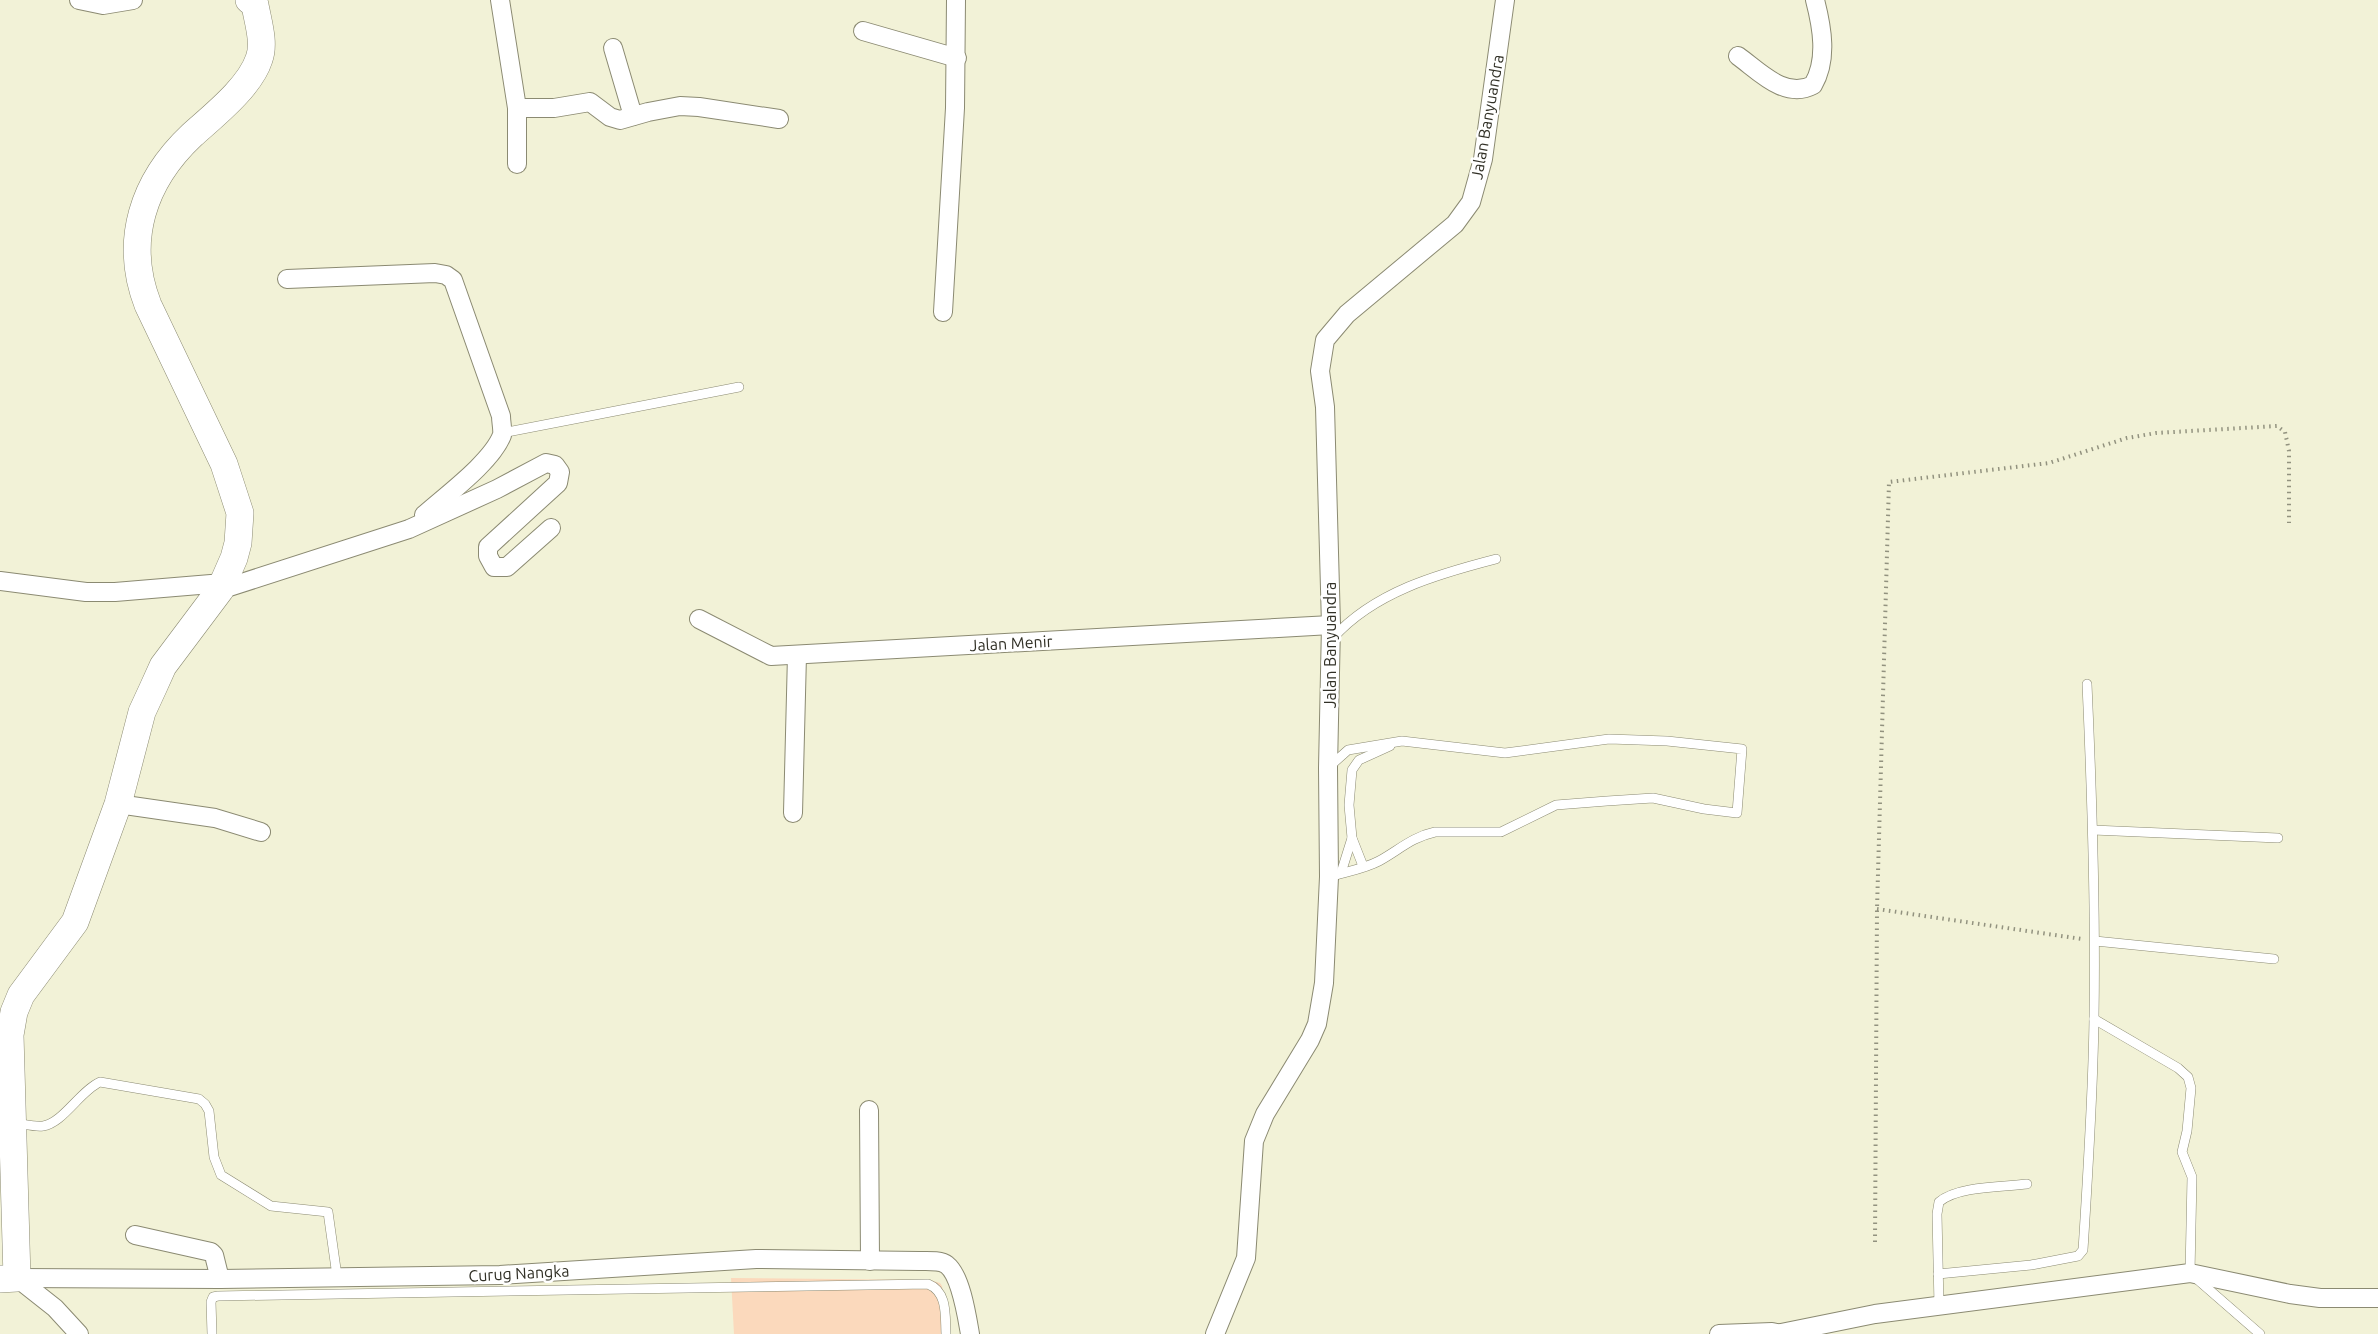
<svg xmlns="http://www.w3.org/2000/svg" width="2378" height="1334" font-family="Ubuntu,sans-serif">
  <rect width="100%" height="100%" fill="#f2f2d7"/>
  <!-- green -->
  <path fill="#fbd9bc" d="M731 1278 930 1280 940 1283 942 1286 948 1334H734Z"/>
  <g fill="none" stroke-linecap="round" stroke-linejoin="round">
    <!-- lane casing -->
    <g stroke="#8b8a72" stroke-width="10">
      <g id="lane">
        <path d="M502 433 739 387"/>
        <path d="M1333 638C1374 592 1438 574 1496 559"/>
        <path d="M2093 830 2278 838"/>
        <path d="M1363 866 1352 838 1349 805 1352 770 1359 760 1390 746"/>
        <path d="M1341 873 1352 838"/>
        <path d="M1329 877C1345 872 1364 869 1379 861 1399 850 1412 837 1435 832H1501L1556 805 1607 801 1653 798 1704 809 1737 813 1742 749 1667 741 1609 739 1505 753 1402 741 1348 750 1330 766"/>
        <path d="M2095 941 2274 959"/>
        <path d="M2094 1019 2178 1068 2188 1077 2191 1088 2187 1131 2182 1152 2192 1177 2190 1273 2260 1334"/>
        <path d="M15 1123C24 1124 34 1127 43 1126 63 1123 80 1091 100 1082L199 1099 205 1104 209 1111 214 1157 221 1175 271 1206 328 1212 337 1276"/>
        <path d="M1938 1274 2031 1265 2078 1256 2083 1250C2088 1173 2093 1095 2094 1018 2096 907 2092 795 2087 684"/>
        <path d="M1939 1306 1937 1214 1939 1202C1957 1186 2003 1187 2027 1184"/>
        <path d="M212 1334 211 1302 213 1297 218 1296 928 1284C948 1292 945 1316 946 1334"/>
      </g>
    </g>
    <!-- street casing -->
    <g stroke="#8b8a72" stroke-width="20">
      <g id="street">
        <path d="M79 0 103 5 133 0"/>
        <path d="M500 0 517 108H554L590 102 610 117 620 120 648 112 680 106 699 107 779 119"/>
        <path d="M863 31 957 58"/>
        <path d="M613 48 633 116"/>
        <path d="M1738 56C1759 71 1785 100 1813 85 1828 60 1822 27 1815 0"/>
        <path d="M517 164V108"/>
        <path d="M287 279 435 273 446 275 453 280 501 416C501 422 503 430 502 435 492 462 445 496 424 515"/>
        <path d="M943 312 955 108 956 0"/>
        <path d="M0 581 86 592H115L223 583"/>
        <path d="M220 590 409 529 497 489 546 463 555 465 560 472 558 483 488 547V556L494 567H507L551 528"/>
        <path d="M699 619 771 656 1331 625"/>
        <path d="M118 804 215 818 261 832"/>
        <path d="M793 813 797 655"/>
        <path d="M869 1110 870 1261"/>
        <path d="M135 1235 211 1252 214 1255 220 1279"/>
        <path d="M17 1278 220 1279 500 1275 756 1259 919 1261C927 1261 941 1260 947 1265 961 1276 967 1317 970 1334"/>
        <path d="M17 1278 55 1308 79 1334"/>
        <path d="M1781 1333 1875 1314 2190 1273 2290 1294 2320 1298H2378"/>
        <path d="M1215 1334 1246 1258 1254 1141 1265 1114 1310 1040 1317 1024 1324 983 1329 877 1328 768 1331 625 1325 407 1320 371 1325 340 1347 314 1455 224 1471 202 1483 159 1505 0"/>
        <path d="M1719 1334 1772 1332 1782 1334"/>
      </g>
    </g>
    <!-- secondary casing -->
    <g stroke="#8b8a72" stroke-width="28">
      <path id="secondary" d="M0 1279 17 1278 10 1035 14 1012 21 995 75 922 118 804 142 712 154 686 163 666 220 590 234 558 238 543 240 513 224 464 148 305C123 241 143 181 192 135 213 116 250 87 259 59 265 43 258 22 255 5L249 0"/>
    </g>
    <!-- path -->
    <g stroke="#92927f" stroke-width="4" stroke-dasharray="1.5 4.5" stroke-linecap="butt">
      <path d="M1877 909 2082 939"/>
      <path d="M1875 1242 1877 909 1889 482 2049 463 2127 438 2156 433 2277 426 2285 432 2289 451V523"/>
    </g>
    <!-- lane -->
    <use href="#lane" stroke="#fff" stroke-width="9"/>
    <!-- street -->
    <use href="#street" stroke="#fff" stroke-width="18"/>
    <!-- secondary -->
    <use href="#secondary" stroke="#fff" stroke-width="27"/>
  </g>
  <g text-anchor="middle" dominant-baseline="central" stroke-width="5" stroke-linejoin="round" paint-order="stroke">
    <!-- street labels -->
    <g font-size="16" fill="#313026" stroke="#fff">
      <text transform="translate(1487 117) rotate(-80)">Jalan Banyuandra</text>
      <text transform="translate(1011 643) rotate(-3)">Jalan Menir</text>
      <text transform="translate(1330 645) rotate(-90)">Jalan Banyuandra</text>
      <text transform="translate(519 1273) rotate(-3)">Curug Nangka</text>
    </g>
  </g>
</svg>
